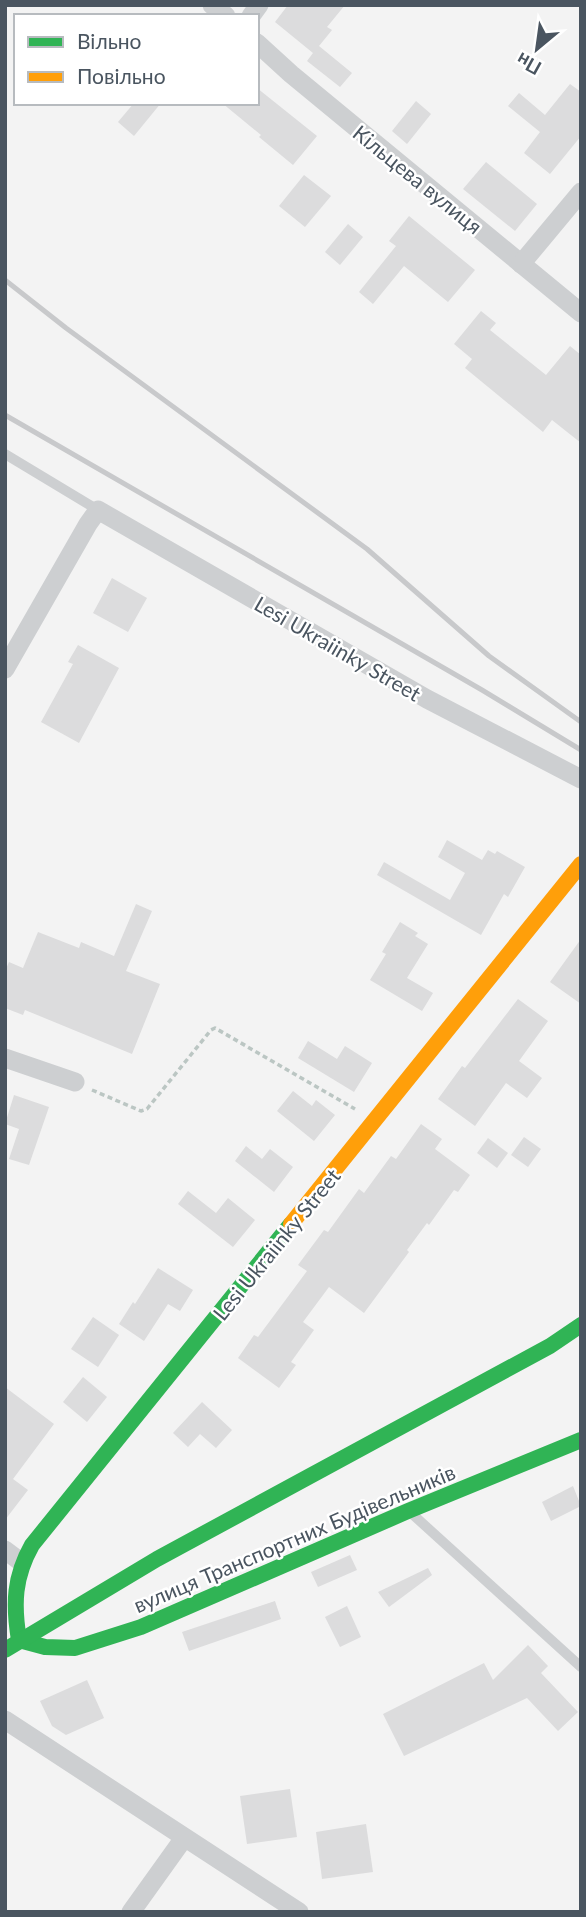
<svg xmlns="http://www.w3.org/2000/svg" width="586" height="1917" font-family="Lato,sans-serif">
  <rect width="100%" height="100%" fill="#f3f3f3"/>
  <!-- building -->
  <g fill="#dcdcdd">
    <path d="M288 5H345L327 27 332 30 319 46 352 73 340 87 307 61 313 53 275 22Z"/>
    <path d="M570 84 581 92V136L550 174 524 153 540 132 508 106 519 93 545 115Z"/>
    <path d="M257 88 317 136 293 165 259 137 261 135 222 103H257Z"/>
    <path d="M416 101 431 114 407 144 392 131Z"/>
    <path d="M134 103H161L134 136 118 122Z"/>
    <path d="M486 162 537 204 515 231 463 189Z"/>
    <path d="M304 175 331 196 305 227 279 206Z"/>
    <path d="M409 216 475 270 448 302 404 266 373 304 359 292 396 246 389 241Z"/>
    <path d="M348 224 363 237 340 265 325 252Z"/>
    <path d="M481 311 496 323 490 330 546 375 570 346 581 355V443L552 420 543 432 465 368 472 359 454 344Z"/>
    <path d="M112 578 147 598 128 632 93 613Z"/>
    <path d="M78 645 119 668 79 743 41 722 73 664 68 662Z"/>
    <path d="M447 840 482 860 488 850 495 854 497 851 525 867 508 897 504 894 481 935 377 875 384 862 450 900 465 873 438 857Z"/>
    <path d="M136 904 152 911 126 971 160 984 132 1054 25 1010 23 1015 5 1008V971L9 962 23 968 38 932 79 948 81 942 114 956Z"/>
    <path d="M400 922 418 933 415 936 428 944 407 978 433 993 422 1011 370 980 386 954 382 952Z"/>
    <path d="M581 939V1004L550 982Z"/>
    <path d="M518 999 548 1021 519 1061 542 1078 527 1098 506 1083 475 1126 438 1099 462 1066 465 1068Z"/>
    <path d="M308 1041 337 1059 345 1046 372 1063 354 1092 298 1058Z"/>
    <path d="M293 1091 312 1106 316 1100 335 1115 314 1141 277 1111Z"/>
    <path d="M14 1095 49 1107 29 1165 9 1159 19 1129 5 1124Z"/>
    <path d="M421 1124 442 1139 435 1149 470 1175 458 1192 454 1190 429 1225 427 1223 407 1250 409 1252 364 1313 329 1287 303 1322 314 1330 291 1362 296 1365 279 1388 238 1358 254 1335 258 1337 307 1271 298 1265 324 1230 328 1232 359 1189 364 1193 391 1156 396 1159Z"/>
    <path d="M524 1137 541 1149 528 1167 511 1155Z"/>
    <path d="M488 1138 508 1153 497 1168 477 1153Z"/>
    <path d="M246 1146 262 1159 270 1149 293 1167 274 1192 235 1161Z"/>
    <path d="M188 1191 216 1213 228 1198 255 1220 233 1247 178 1204Z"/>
    <path d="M158 1268 193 1290 180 1311 168 1304 144 1341 119 1324 133 1302 135 1304Z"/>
    <path d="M93 1317 119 1335 98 1367 71 1349Z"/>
    <path d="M83 1377 107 1397 87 1422 63 1402Z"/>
    <path d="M5 1387 54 1424 13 1479 28 1490 5 1520Z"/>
    <path d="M202 1402 232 1430 216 1448 200 1434 188 1447 173 1433Z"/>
    <path d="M573 1486 581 1506 551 1521 542 1502Z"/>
    <path d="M350 1555 357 1570 318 1587 311 1572Z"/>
    <path d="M428 1568 432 1575 389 1607 378 1592Z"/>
    <path d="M275 1601 281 1619 189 1651 182 1632Z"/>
    <path d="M347 1606 361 1637 340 1647 325 1617Z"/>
    <path d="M528 1645 548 1666 541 1673 578 1712 558 1731 527 1698 404 1756 383 1714 484 1663 493 1680Z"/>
    <path d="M87 1680 104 1718 66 1735 52 1726 40 1701Z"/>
    <path d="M290 1789 297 1837 247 1844 240 1796Z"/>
    <path d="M366 1824 373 1872 322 1879 316 1832Z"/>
  </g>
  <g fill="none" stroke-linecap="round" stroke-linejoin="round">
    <!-- path -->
    <path stroke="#bbc6c3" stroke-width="3.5" stroke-dasharray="5 3.5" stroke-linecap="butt" d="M92 1090 141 1111 147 1109 211 1030 215 1028 355 1109"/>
    <!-- lane -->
    <g stroke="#cdcfd1" stroke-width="10">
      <path d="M5 454 98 510"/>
      <path d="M410 1512 581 1667"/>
    </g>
    <!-- street -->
    <g stroke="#cdcfd1" stroke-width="19">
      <path d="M212 5 226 16"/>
      <path d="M251 16 259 5"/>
      <path d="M257 43 291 74 581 313"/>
      <path d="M521 264 581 192"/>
      <path d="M5 669 88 524 98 510 427 699 581 779"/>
      <path d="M5 1058 75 1082"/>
      <path d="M5 1550 21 1562"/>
      <path d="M5 1720 299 1912"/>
      <path d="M131 1912 184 1838"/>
    </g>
    <!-- fast -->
    <g stroke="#30b455" stroke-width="16">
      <path d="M19 1640C13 1604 14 1577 32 1545L291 1224"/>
      <path d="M19 1640 45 1647 75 1648 141 1627 408 1511 581 1440"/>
      <path d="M5 1650 157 1559 550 1346 581 1325"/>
    </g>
    <!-- slow -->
    <path stroke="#ff9f0a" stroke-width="16" d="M291 1224 581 864"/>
    <!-- rail -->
    <g stroke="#c8c9cb" stroke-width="5">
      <path d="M5 280 66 328 367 549 489 656 581 722"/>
      <path d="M5 415 482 690 581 750"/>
    </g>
  </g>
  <g text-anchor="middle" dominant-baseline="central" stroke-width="5" stroke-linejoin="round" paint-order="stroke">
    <!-- street labels -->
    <g font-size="21" fill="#4a5560" stroke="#fff">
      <text transform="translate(418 179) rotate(39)">Кільцева вулиця</text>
      <text transform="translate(338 648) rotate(30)">Lesi Ukraiinky Street</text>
      <text transform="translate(276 1244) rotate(-51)">Lesi Ukraiinky Street</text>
      <text transform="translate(294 1538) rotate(-23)">вулиця Транспортних Будівельників</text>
    </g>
  </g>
  <!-- border -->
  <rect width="586" height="1917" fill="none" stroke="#4a5560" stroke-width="14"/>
  <!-- legend -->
  <rect x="14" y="14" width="245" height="91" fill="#ffffff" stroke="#b7bbbf" stroke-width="2"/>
  <rect x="28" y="37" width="35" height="10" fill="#30b455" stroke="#b7bbbf" stroke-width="2"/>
  <text x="77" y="49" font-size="21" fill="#4a5560">Вільно</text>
  <rect x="28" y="72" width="35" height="10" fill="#ff9f0a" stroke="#b7bbbf" stroke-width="2"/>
  <text x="77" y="84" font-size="21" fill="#4a5560">Повільно</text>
  <!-- north arrow -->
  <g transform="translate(537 49) rotate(209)" stroke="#ffffff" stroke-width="5" paint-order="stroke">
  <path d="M0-5L12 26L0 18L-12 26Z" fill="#4a5560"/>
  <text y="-10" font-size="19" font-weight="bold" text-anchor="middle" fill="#4a5560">Пн</text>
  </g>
</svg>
